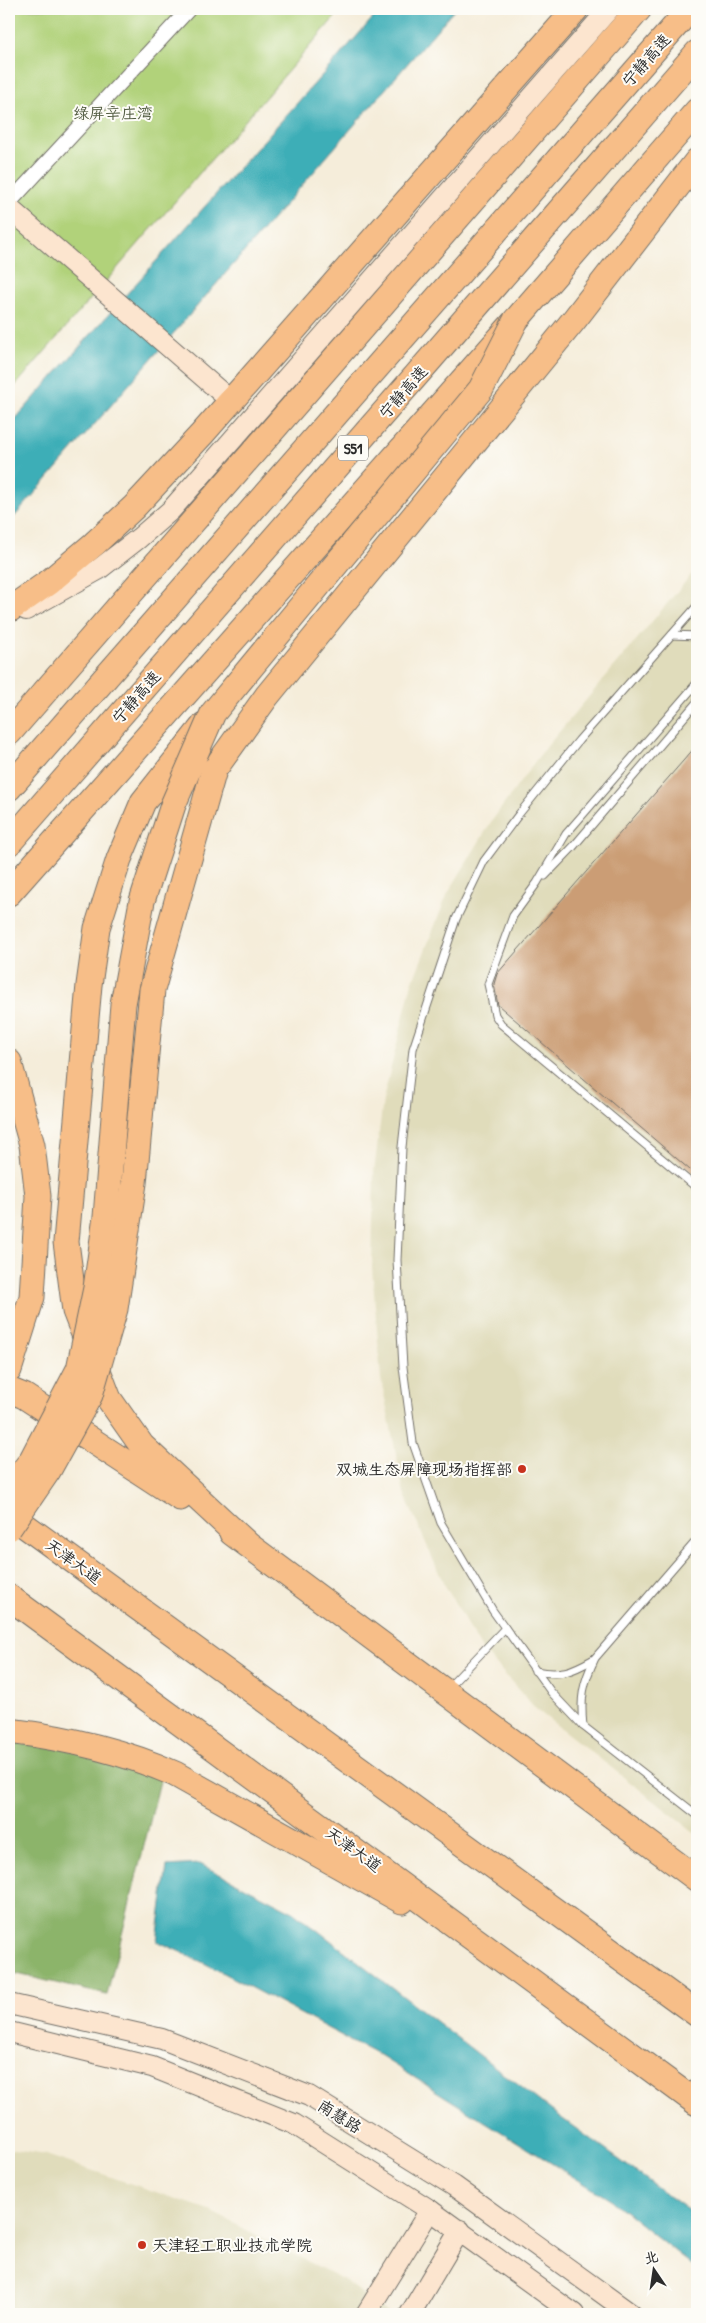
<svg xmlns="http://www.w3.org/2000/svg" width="706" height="2323" font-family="'Patrick Hand','LXGW WenKai TC',sans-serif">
  <rect width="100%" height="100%" fill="#fdfcf7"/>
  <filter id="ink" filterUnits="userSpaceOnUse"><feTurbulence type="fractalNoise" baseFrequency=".02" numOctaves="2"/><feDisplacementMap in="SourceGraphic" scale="10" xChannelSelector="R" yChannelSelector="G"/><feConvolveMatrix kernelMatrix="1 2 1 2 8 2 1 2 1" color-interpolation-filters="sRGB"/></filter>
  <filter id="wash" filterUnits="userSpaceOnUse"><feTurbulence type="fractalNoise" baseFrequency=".0096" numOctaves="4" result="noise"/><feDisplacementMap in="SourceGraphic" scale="20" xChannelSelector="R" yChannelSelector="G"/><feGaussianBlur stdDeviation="1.12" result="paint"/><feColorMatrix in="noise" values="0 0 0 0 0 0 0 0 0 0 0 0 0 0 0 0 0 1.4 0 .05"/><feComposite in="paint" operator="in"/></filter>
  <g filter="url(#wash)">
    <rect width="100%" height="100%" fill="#f5edda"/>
    <!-- built -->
    <g fill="#e0dcbb">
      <path d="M697 568V1834L537 1710 481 1648 443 1582 404 1493 381 1379 372 1268 374 1172 383 1100 411 986 447 895 491 822 539 756Z"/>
      <path d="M9 2149 46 2155 206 2209 344 2280 390 2314H9Z"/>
    </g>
    <!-- green -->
    <path fill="#b1d27a" stroke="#6e7e52" d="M9 9H342L9 393Z"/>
    <!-- forest -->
    <path fill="#8cb46a" stroke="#5c704a" d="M9 1743 60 1747 161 1777 107 1995 9 1972Z"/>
    <!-- water -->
    <g fill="#3daeb7" stroke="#346c71">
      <path d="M381 9H455L9 523V426Z"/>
      <path d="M200 1864 295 1913 560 2117 697 2216V2269L612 2201 380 2056 206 1964 157 1941 167 1866Z"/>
    </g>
    <g id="blocks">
      <!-- building -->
      <path fill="#cb9d75" d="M697 745V1176L498 1005 494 984 497 974Z"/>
    </g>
  </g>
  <g filter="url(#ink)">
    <use href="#blocks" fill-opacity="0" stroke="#726f68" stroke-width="1"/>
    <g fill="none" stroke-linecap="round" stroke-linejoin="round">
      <!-- lane casing -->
      <g stroke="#726f68" stroke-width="9">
        <g id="lane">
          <path d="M697 606 579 740 519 814 484 861 456 919 413 1049 402 1147 397 1260 403 1367 413 1443 441 1523 493 1611 551 1692 583 1726 697 1815"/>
          <path d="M672 635 697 636"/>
          <path d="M697 683 566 834 537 883 513 916 488 984 495 1015 501 1024 697 1188"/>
          <path d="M545 876 573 847 697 702"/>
          <path d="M535 1671C561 1676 571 1672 594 1659"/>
          <path d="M448 1688 505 1628"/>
          <path d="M583 1726C580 1698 583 1683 595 1658L697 1540"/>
        </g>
      </g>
      <!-- street casing -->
      <g stroke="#726f68" stroke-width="16">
        <path id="street" d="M9 203 189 9"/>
      </g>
      <!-- secondary casing -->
      <g stroke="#726f68" stroke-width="22">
        <g id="secondary">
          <path d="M9 208 231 401"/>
          <path d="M26 610 98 570 139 538 171 510 609 9"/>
          <path d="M9 2004 162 2039 309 2096 454 2186 631 2314"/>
          <path d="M9 2032 152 2067 294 2124 430 2210 574 2314"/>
          <path d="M366 2314 430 2210"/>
          <path d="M410 2314 460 2230"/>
        </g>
      </g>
      <!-- highway casing -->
      <g stroke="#726f68" stroke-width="27">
        <g id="highway">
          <path d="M9 610 49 582 94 544 134 507 202 434 576 9"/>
          <path d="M204 725 143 802 119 859 97 928 89 985 66 1242 75 1311 109 1399 142 1446 245 1542"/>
          <path d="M9 733 639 9"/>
          <path d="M214 770 267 696 574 320 697 161"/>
          <path d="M9 788 690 9"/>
          <path d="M9 843 697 53"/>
          <path d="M9 893 516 320 697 111"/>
          <path d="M9 1062 32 1145 38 1196 32 1297 9 1370"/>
          <path d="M9 1390 24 1396 180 1498"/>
          <path d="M9 1514 697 2014"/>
          <path d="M232 1533 697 1879"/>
          <path d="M9 1597 697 2103"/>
          <path d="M9 1731C67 1738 121 1750 175 1774L402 1901"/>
        </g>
      </g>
      <!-- lane -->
      <use href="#lane" stroke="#fff" stroke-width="7"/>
      <!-- street -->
      <use href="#street" stroke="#fff" stroke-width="14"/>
      <!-- secondary -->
      <use href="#secondary" stroke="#fce5cf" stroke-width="20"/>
      <!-- highway -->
      <use href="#highway" stroke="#f7be88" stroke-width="25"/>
      <!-- highway-bridge casing -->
      <g stroke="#726f68" stroke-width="27" stroke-linecap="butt">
        <g id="highway-bridge">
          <path d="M9 1489 31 1461 79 1369 96 1288 106 1217 123 1004 142 901 173 805 213 713 481 389 516 320"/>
          <path d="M9 1528 48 1471 90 1395 115 1309 134 1183 152 990 214 770"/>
        </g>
      </g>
      <!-- highway-bridge -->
      <use href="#highway-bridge" stroke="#f7be88" stroke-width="25"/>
    </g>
  </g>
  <!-- markers -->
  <g fill="#c8321e" stroke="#fdfcf7" stroke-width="2">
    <circle cx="522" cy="1469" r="5"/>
    <circle cx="142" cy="2245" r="5"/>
  </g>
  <g text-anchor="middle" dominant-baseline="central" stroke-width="4" stroke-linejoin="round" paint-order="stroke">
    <!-- shield labels -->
    <rect fill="#fdfcf7" stroke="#6a6a68" stroke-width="1" x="338" y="435.5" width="30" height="25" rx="4"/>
    <g font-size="15" font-weight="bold" fill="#2b2b2b">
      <text x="353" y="448">S51</text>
    </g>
    <!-- street labels -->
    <g font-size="16" fill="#2b2b2b" stroke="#fdfcf7">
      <text transform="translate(646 60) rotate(-49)">宁静高速</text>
      <text transform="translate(403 392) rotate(-49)">宁静高速</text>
      <text transform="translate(136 697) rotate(-49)">宁静高速</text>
      <text transform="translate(74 1561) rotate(36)">天津大道</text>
      <text transform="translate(354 1849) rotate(36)">天津大道</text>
      <text transform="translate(340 2116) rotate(32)">南慧路</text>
    </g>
    <!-- park labels -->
    <g font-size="16" fill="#535d43" stroke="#fdfcf7">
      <text x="113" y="113">绿屏辛庄湾</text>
    </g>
    <!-- poi labels -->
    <g font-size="16" fill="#2b2b2b" stroke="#fdfcf7" text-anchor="end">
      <text x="512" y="1469">双城生态屏障现场指挥部</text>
      <text x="152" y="2245" text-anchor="start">天津轻工职业技术学院</text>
    </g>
  </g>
  <!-- margin -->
  <rect width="706" height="2323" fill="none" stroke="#fdfcf7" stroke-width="30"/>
  <!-- north arrow -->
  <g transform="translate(654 2270) rotate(347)" stroke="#fdfcf7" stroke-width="4" paint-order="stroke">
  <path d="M0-4L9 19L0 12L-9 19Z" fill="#2b2b2b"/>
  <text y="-8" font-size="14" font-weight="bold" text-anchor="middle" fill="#2b2b2b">北</text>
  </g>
</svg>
